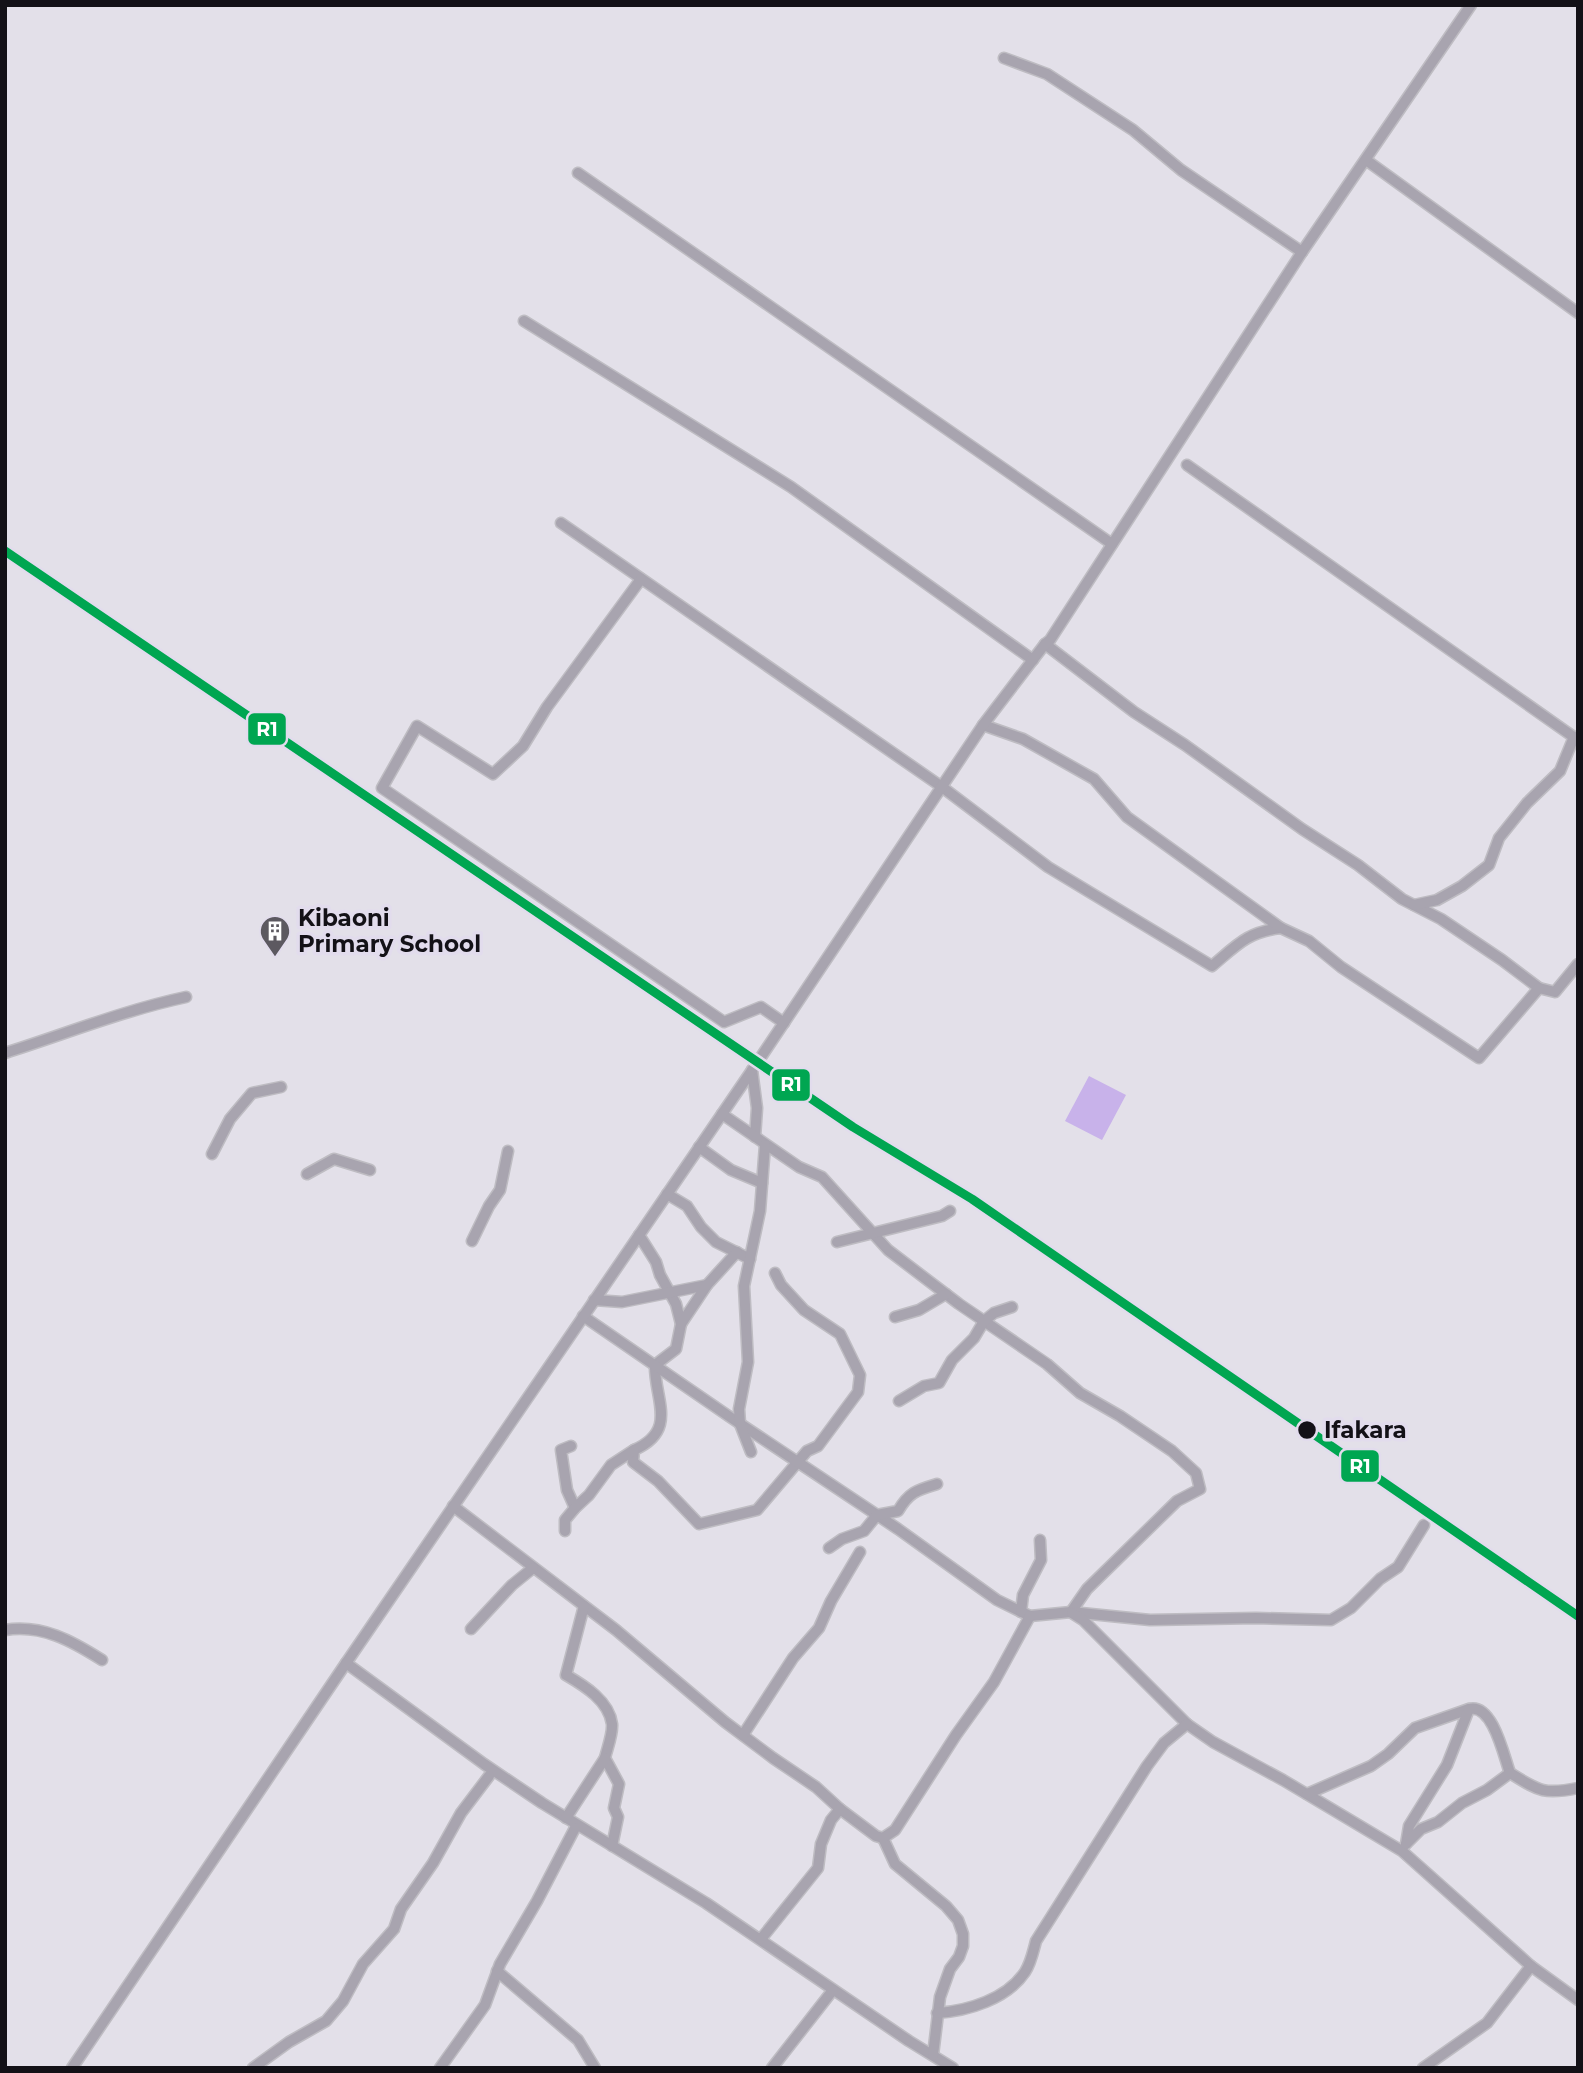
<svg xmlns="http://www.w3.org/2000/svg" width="1583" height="2073" font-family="Montserrat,sans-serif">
  <rect width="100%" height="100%" fill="#e3e0e9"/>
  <!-- water -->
  <path fill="#c8b2ea" d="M1089 1076 1126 1095 1102 1140 1065 1121Z"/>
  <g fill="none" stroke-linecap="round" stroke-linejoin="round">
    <!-- minor casing -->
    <g stroke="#bebcc2" stroke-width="13">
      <g id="minor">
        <path d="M1004 58 1047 74 1133 130 1181 170 1302 252"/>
        <path d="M1366 160 1578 313"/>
        <path d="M578 173 1112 544"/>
        <path d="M524 321 791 487 1033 660"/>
        <path d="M1187 465 1578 740"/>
        <path d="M561 523 942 787 1048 867 1212 966C1237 945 1247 932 1281 928"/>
        <path d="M641 579 547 707 523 746 493 774 417 726 382 788 724 1022 761 1007 784 1023"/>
        <path d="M1045 644 1134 712 1185 745 1302 829 1358 865 1402 899 1441 919 1502 960 1539 988"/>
        <path d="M983 725 1023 739 1094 779 1127 817 1281 928 1309 941 1341 967 1479 1058 1539 988 1555 992 1578 964"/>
        <path d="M1414 905 1437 900 1462 886 1489 865 1499 838 1527 803 1560 771 1574 737"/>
        <path d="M5 1053C65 1034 125 1010 186 997"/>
        <path d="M752 1070 757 1108 755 1137"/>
        <path d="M722 1114 799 1167 822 1177 888 1250 959 1304 1047 1364 1080 1393 1120 1416 1172 1451 1196 1473 1200 1489 1177 1501 1087 1589 1071 1612"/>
        <path d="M699 1147 731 1170 762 1183"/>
        <path d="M212 1154 230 1119 252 1093 281 1087"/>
        <path d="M307 1174 334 1159 370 1170"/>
        <path d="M667 1194 687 1206 701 1227 716 1242 750 1259"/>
        <path d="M639 1235 656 1262 660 1275 676 1304 681 1324 676 1349 655 1365C654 1399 679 1430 634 1450L633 1462 658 1481 699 1524 757 1510 807 1451 818 1446 858 1392 860 1375 840 1334 804 1310 781 1285 775 1273"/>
        <path d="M472 1241 489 1206 500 1190 508 1151"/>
        <path d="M837 1242 942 1216 950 1211"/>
        <path d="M594 1300 622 1302 707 1285"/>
        <path d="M583 1316 730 1417 898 1529 997 1600 1030 1616 1071 1612 1150 1620 1256 1618 1331 1620 1351 1608 1380 1579 1398 1567 1424 1525"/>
        <path d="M895 1317 919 1310 946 1294"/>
        <path d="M681 1324 707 1285 737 1252"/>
        <path d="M899 1401 924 1386 939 1383 952 1360 974 1338 984 1321 994 1313 1012 1307"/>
        <path d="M571 1446 561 1450 567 1490 575 1508"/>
        <path d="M751 1452 740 1424 739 1409 748 1362 744 1286 760 1211 765 1145"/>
        <path d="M453 1506 616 1630 725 1722 773 1758 816 1787 840 1809"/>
        <path d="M565 1531V1520L575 1508 589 1495 611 1465 634 1450"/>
        <path d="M829 1548 842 1539 864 1531 877 1515 898 1511C909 1492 917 1490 937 1484"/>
        <path d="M584 1606 566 1675C585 1686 609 1701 612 1724 613 1734 607 1749 605 1758L619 1784 614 1808 618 1817 612 1846"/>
        <path d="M1021 1612 1023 1595 1041 1560 1040 1540"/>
        <path d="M1072 1613 1083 1620 1187 1724 1213 1742 1283 1780 1402 1851 1531 1966 1487 2023 1423 2068"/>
        <path d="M471 1629 512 1585 533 1568"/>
        <path d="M5 1630C42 1624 72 1641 102 1660"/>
        <path d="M346 1663 484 1764 542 1803 706 1903 909 2041 953 2068"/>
        <path d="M743 1735 793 1658 819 1628 831 1601 860 1552"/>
        <path d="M1307 1794 1371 1766 1388 1754 1415 1728 1469 1709"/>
        <path d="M566 1818 605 1758"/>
        <path d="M883 1838 895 1864 946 1906 958 1920 963 1934V1946L959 1957 950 1969 940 1997 933 2055"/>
        <path d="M1406 1844 1409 1826 1447 1765 1469 1709C1493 1703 1504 1757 1510 1773"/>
        <path d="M1406 1844 1421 1829 1438 1822 1462 1803 1487 1790 1510 1773C1539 1791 1544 1795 1578 1788"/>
        <path d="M761 1939 818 1868 821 1844 831 1820 840 1809 876 1836 883 1838 895 1830 956 1735 994 1682 1030 1616"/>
        <path d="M1531 1966 1578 2000"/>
        <path d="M497 1971 578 2040 595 2068"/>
        <path d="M937 2013C968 2011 1007 1999 1025 1972 1031 1963 1033 1952 1036 1941L1147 1766 1164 1743 1187 1724"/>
        <path d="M72 2068 342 1669 759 1060 983 725 1045 644 1050 640 1302 252 1471 5"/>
        <path d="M253 2068 289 2042 326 2021 343 2001 363 1964 394 1929 401 1909 433 1863 461 1813 489 1776"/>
        <path d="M440 2068 485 2005 500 1964 537 1901 575 1828"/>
        <path d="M772 2068 833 1990"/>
      </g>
    </g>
    <!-- minor -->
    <use href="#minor" stroke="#a8a4af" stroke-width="10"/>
    <!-- rail-1 casing -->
    <g stroke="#e2dced" stroke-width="14">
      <path id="rail-1" d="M5 551 853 1127 972 1199 1578 1616"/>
    </g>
    <!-- rail-1 -->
    <use href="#rail-1" stroke="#00a651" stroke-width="9"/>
  </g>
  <!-- icons -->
  <defs>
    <g id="building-pin" transform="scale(1.575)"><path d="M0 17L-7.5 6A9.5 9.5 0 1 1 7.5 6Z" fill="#5c5960" stroke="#e2dced"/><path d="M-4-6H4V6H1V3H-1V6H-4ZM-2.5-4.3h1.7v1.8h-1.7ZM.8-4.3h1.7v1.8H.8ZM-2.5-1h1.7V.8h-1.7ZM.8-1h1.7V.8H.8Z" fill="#fff"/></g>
  </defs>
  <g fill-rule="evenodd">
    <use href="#building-pin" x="275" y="931"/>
  </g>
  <!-- markers -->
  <circle fill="#131117" stroke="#e2dced" stroke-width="2.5" cx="1307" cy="1430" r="10"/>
  <g text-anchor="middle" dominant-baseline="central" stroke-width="7" stroke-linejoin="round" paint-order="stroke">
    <!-- poi labels -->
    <g font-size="23" font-weight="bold" fill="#131117" stroke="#e2dced" text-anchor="start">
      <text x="298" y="918">Kibaoni<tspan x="298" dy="26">Primary School</tspan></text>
    </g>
    <!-- stop labels -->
    <g font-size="23" font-weight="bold" fill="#131117" stroke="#e2dced" text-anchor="start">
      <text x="1324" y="1430">Ifakara</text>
    </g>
  </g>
  <g stroke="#e2dced" stroke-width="2.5">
    <rect x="247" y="712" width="40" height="34" rx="7" fill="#00a651"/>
    <rect x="771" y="1068" width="40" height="34" rx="7" fill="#00a651"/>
    <rect x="1340" y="1449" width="40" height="34" rx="7" fill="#00a651"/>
  </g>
  <g font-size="19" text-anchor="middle" font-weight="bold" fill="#fff">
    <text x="267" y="736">R1</text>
    <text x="791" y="1091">R1</text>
    <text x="1360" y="1473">R1</text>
  </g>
  <!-- border -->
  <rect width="1583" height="2073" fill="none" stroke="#131117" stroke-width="14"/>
</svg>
